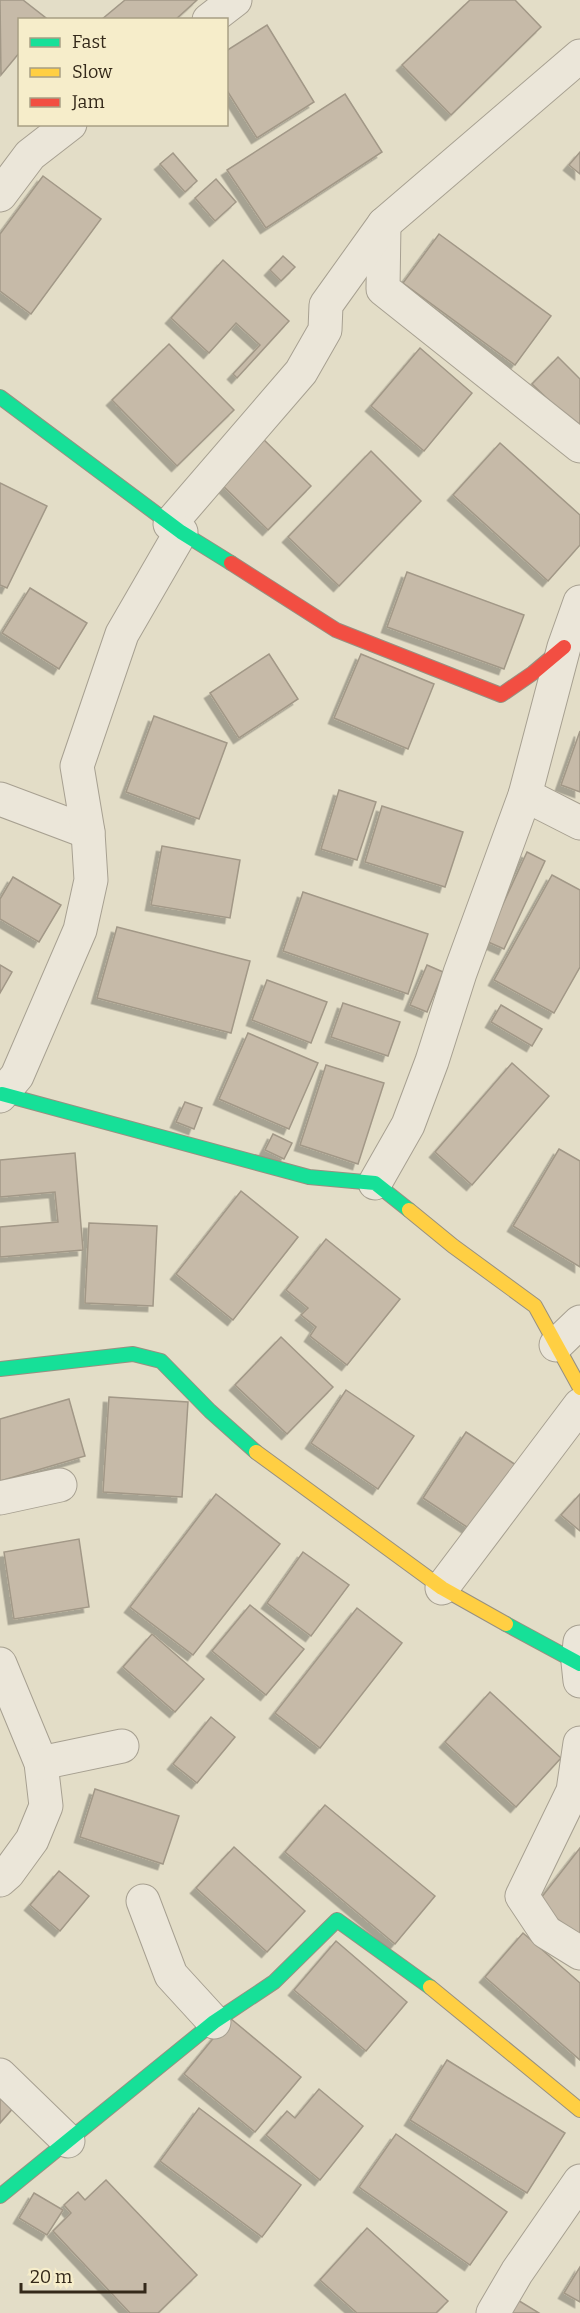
<svg xmlns="http://www.w3.org/2000/svg" width="580" height="2313" font-family="Bitter,serif">
  <defs>
    <filter id="shadow"><feDropShadow dx="-5.5" dy="5.5" stdDeviation="0" flood-color="#0004"/></filter>
  </defs>
  <rect width="100%" height="100%" fill="#e3ddc7"/>
  <!-- building -->
  <g fill="#c6baa8" stroke="#a29887" stroke-width="1.5" filter="url(#shadow)">
    <path d="M0 0H23L46 18 20 20V52L1 75Z"/>
    <path d="M125 0H197L175 20H101Z"/>
    <path d="M470 0H515L541 27 451 115 402 65Z"/>
    <path d="M267 25 314 102 257 138 226 89V51Z"/>
    <path d="M345 94 382 152 266 228 227 170Z"/>
    <path d="M580 152V174L569 165Z"/>
    <path d="M173 153 197 181 185 192 160 164Z"/>
    <path d="M43 176 101 219 31 314 0 291V234Z"/>
    <path d="M216 179 236 202 215 221 195 198Z"/>
    <path d="M439 234 551 316 515 365 403 283Z"/>
    <path d="M283 256 295 267 281 281 270 270Z"/>
    <path d="M223 260 289 321 237 378 233 374 260 345 236 323 209 353 171 318Z"/>
    <path d="M169 344 234 410 177 466 112 400Z"/>
    <path d="M420 348 472 393 424 451 371 406Z"/>
    <path d="M558 357 580 379V430L532 384Z"/>
    <path d="M258 434 311 486 268 530 215 478Z"/>
    <path d="M500 443 580 515V545L548 581 453 495Z"/>
    <path d="M371 451 421 501 339 586 288 537Z"/>
    <path d="M0 483 47 506 7 588 0 585Z"/>
    <path d="M407 572 524 615 504 669 387 627Z"/>
    <path d="M30 588 87 623 59 669 2 633Z"/>
    <path d="M269 654 298 699 239 738 210 693Z"/>
    <path d="M361 654 434 684 408 749 334 718Z"/>
    <path d="M154 716 227 743 199 819 126 792Z"/>
    <path d="M580 731V792L561 785Z"/>
    <path d="M339 790 376 802 357 860 321 849Z"/>
    <path d="M382 806 463 832 445 887 365 862Z"/>
    <path d="M162 846 240 860 230 918 151 905Z"/>
    <path d="M527 852 545 861 504 949 486 941Z"/>
    <path d="M552 875 580 890V967L554 1013 494 980Z"/>
    <path d="M13 877 61 905 39 942 0 919V899Z"/>
    <path d="M303 892 428 934 408 994 283 951Z"/>
    <path d="M117 927 250 961 231 1033 97 998Z"/>
    <path d="M0 965 12 972 0 993Z"/>
    <path d="M427 965 443 972 427 1012 410 1005Z"/>
    <path d="M267 980 327 1002 311 1043 252 1020Z"/>
    <path d="M343 1003 400 1022 388 1056 331 1037Z"/>
    <path d="M501 1005 542 1029 532 1046 491 1022Z"/>
    <path d="M248 1033 318 1063 289 1129 219 1099Z"/>
    <path d="M512 1063 549 1096 472 1185 435 1152Z"/>
    <path d="M326 1065 384 1083 358 1164 300 1145Z"/>
    <path d="M185 1102 202 1108 194 1129 176 1122Z"/>
    <path d="M273 1134 292 1143 284 1159 265 1150Z"/>
    <path d="M559 1149 580 1161V1267L513 1226Z"/>
    <path d="M75 1153 83 1250 0 1257V1227L58 1222 55 1192 0 1197V1160Z"/>
    <path d="M241 1191 298 1237 233 1320 176 1274Z"/>
    <path d="M89 1223 157 1226 153 1306 85 1303Z"/>
    <path d="M326 1239 400 1299 347 1365 310 1336 316 1327 301 1315 308 1308 286 1290Z"/>
    <path d="M281 1337 333 1387 287 1434 235 1385Z"/>
    <path d="M346 1390 414 1436 378 1489 311 1443Z"/>
    <path d="M109 1397 188 1402 182 1497 103 1492Z"/>
    <path d="M69 1399 85 1456 0 1481V1419Z"/>
    <path d="M466 1432 519 1467 476 1533 423 1498Z"/>
    <path d="M216 1494 280 1544 193 1655 130 1607Z"/>
    <path d="M580 1494V1531L561 1515Z"/>
    <path d="M79 1539 89 1607 14 1619 4 1552Z"/>
    <path d="M303 1552 349 1585 311 1636 267 1603Z"/>
    <path d="M250 1605 304 1649 266 1695 212 1651Z"/>
    <path d="M357 1608 402 1643 320 1748 275 1713Z"/>
    <path d="M152 1634 204 1679 175 1712 123 1667Z"/>
    <path d="M490 1692 561 1758 516 1807 445 1742Z"/>
    <path d="M211 1717 235 1737 197 1783 173 1764Z"/>
    <path d="M95 1789 179 1816 163 1864 80 1837Z"/>
    <path d="M325 1805 435 1896 395 1944 285 1852Z"/>
    <path d="M234 1847 305 1911 267 1952 196 1888Z"/>
    <path d="M580 1848V1937L537 1903Z"/>
    <path d="M59 1871 89 1896 60 1931 30 1905Z"/>
    <path d="M523 1933 580 1983V2060L485 1977Z"/>
    <path d="M336 1941 407 2002 366 2051 294 1990Z"/>
    <path d="M230 2018 301 2077 255 2132 184 2074Z"/>
    <path d="M447 2060 565 2133 527 2193 410 2120Z"/>
    <path d="M319 2089 363 2126 320 2180 266 2135 287 2111 295 2118Z"/>
    <path d="M0 2092 15 2106 0 2123Z"/>
    <path d="M199 2108 301 2185 262 2237 160 2161Z"/>
    <path d="M396 2134 507 2212 470 2265 359 2187Z"/>
    <path d="M106 2180 197 2275 158 2313H130L53 2231 71 2213 64 2205 78 2192 85 2200Z"/>
    <path d="M34 2193 63 2210 47 2235 19 2218Z"/>
    <path d="M367 2228 448 2301 436 2313H357L320 2280Z"/>
    <path d="M580 2267V2302L564 2293Z"/>
    <path d="M516 2299 539 2313H507Z"/>
  </g>
  <g fill="none" stroke-linecap="round" stroke-linejoin="round">
    <!-- street casing -->
    <g stroke="#a7a091" stroke-width="35">
      <g id="street">
        <path d="M209 20 235 0"/>
        <path d="M0 195 30 155 70 124"/>
        <path d="M384 224 383 289 580 446"/>
        <path d="M170 524 301 372 325 330 326 305 384 224 580 56"/>
        <path d="M525 795 580 823"/>
        <path d="M0 799 88 832"/>
        <path d="M0 1096 17 1076 80 930 91 880 88 832 77 766 122 634 181 532"/>
        <path d="M375 1183 408 1125 432 1061 460 973 525 795 564 647 580 602"/>
        <path d="M556 1345 580 1322"/>
        <path d="M0 1498 60 1485"/>
        <path d="M442 1588 580 1405"/>
        <path d="M580 1642 578 1662 580 1681"/>
        <path d="M0 1664 41 1763 46 1806 32 1840 8 1873 0 1880"/>
        <path d="M580 1743 573 1791 522 1896 546 1932 580 1953"/>
        <path d="M41 1763 122 1746"/>
        <path d="M143 1901 171 1975 214 2022"/>
        <path d="M0 2075 68 2141"/>
        <path d="M493 2313 517 2272 580 2181"/>
      </g>
    </g>
    <!-- fast casing -->
    <g stroke="#979081" stroke-width="16">
      <g id="fast">
        <path d="M0 397 181 532 231 563"/>
        <path d="M2 1094 309 1177 375 1183 409 1210"/>
        <path d="M0 1369 133 1354 161 1361 210 1411 256 1452"/>
        <path d="M506 1624 580 1664"/>
        <path d="M0 2196 214 2022 274 1982 337 1920 430 1987"/>
      </g>
    </g>
    <!-- slow casing -->
    <g stroke="#979081" stroke-width="16">
      <g id="slow">
        <path d="M409 1210 453 1246 535 1306 580 1388"/>
        <path d="M256 1452 442 1588 506 1624"/>
        <path d="M430 1987 580 2110"/>
      </g>
    </g>
    <!-- jam casing -->
    <g stroke="#979081" stroke-width="16">
      <path id="jam" d="M231 563 336 630 501 695 533 673 564 647"/>
    </g>
    <!-- street -->
    <use href="#street" stroke="#ebe6d9" stroke-width="33"/>
    <!-- fast -->
    <use href="#fast" stroke="#16e098" stroke-width="14"/>
    <!-- slow -->
    <use href="#slow" stroke="#ffcf43" stroke-width="14"/>
    <!-- jam -->
    <use href="#jam" stroke="#f24e42" stroke-width="14"/>
  </g>
  <!-- legend -->
  <rect x="18" y="18" width="210" height="108" fill="#f6edca" stroke="#a89f84" stroke-width="1.5"/>
  <rect x="30" y="38" width="30" height="9" fill="#16e098" stroke="#a89f84" stroke-width="1.5"/>
  <text x="72" y="48" font-size="18" fill="#34291a">Fast</text>
  <rect x="30" y="68" width="30" height="9" fill="#ffcf43" stroke="#a89f84" stroke-width="1.5"/>
  <text x="72" y="78" font-size="18" fill="#34291a">Slow</text>
  <rect x="30" y="98" width="30" height="9" fill="#f24e42" stroke="#a89f84" stroke-width="1.5"/>
  <text x="72" y="108" font-size="18" fill="#34291a">Jam</text>
  <!-- scale -->
  <path d="M21 2283v9h124v-9" fill="none" stroke="#34291a" stroke-width="3"/>
  <text x="30" y="2283" font-size="18" fill="#34291a" stroke="#f6edca" stroke-width="4.5" paint-order="stroke">20 m</text>
</svg>
